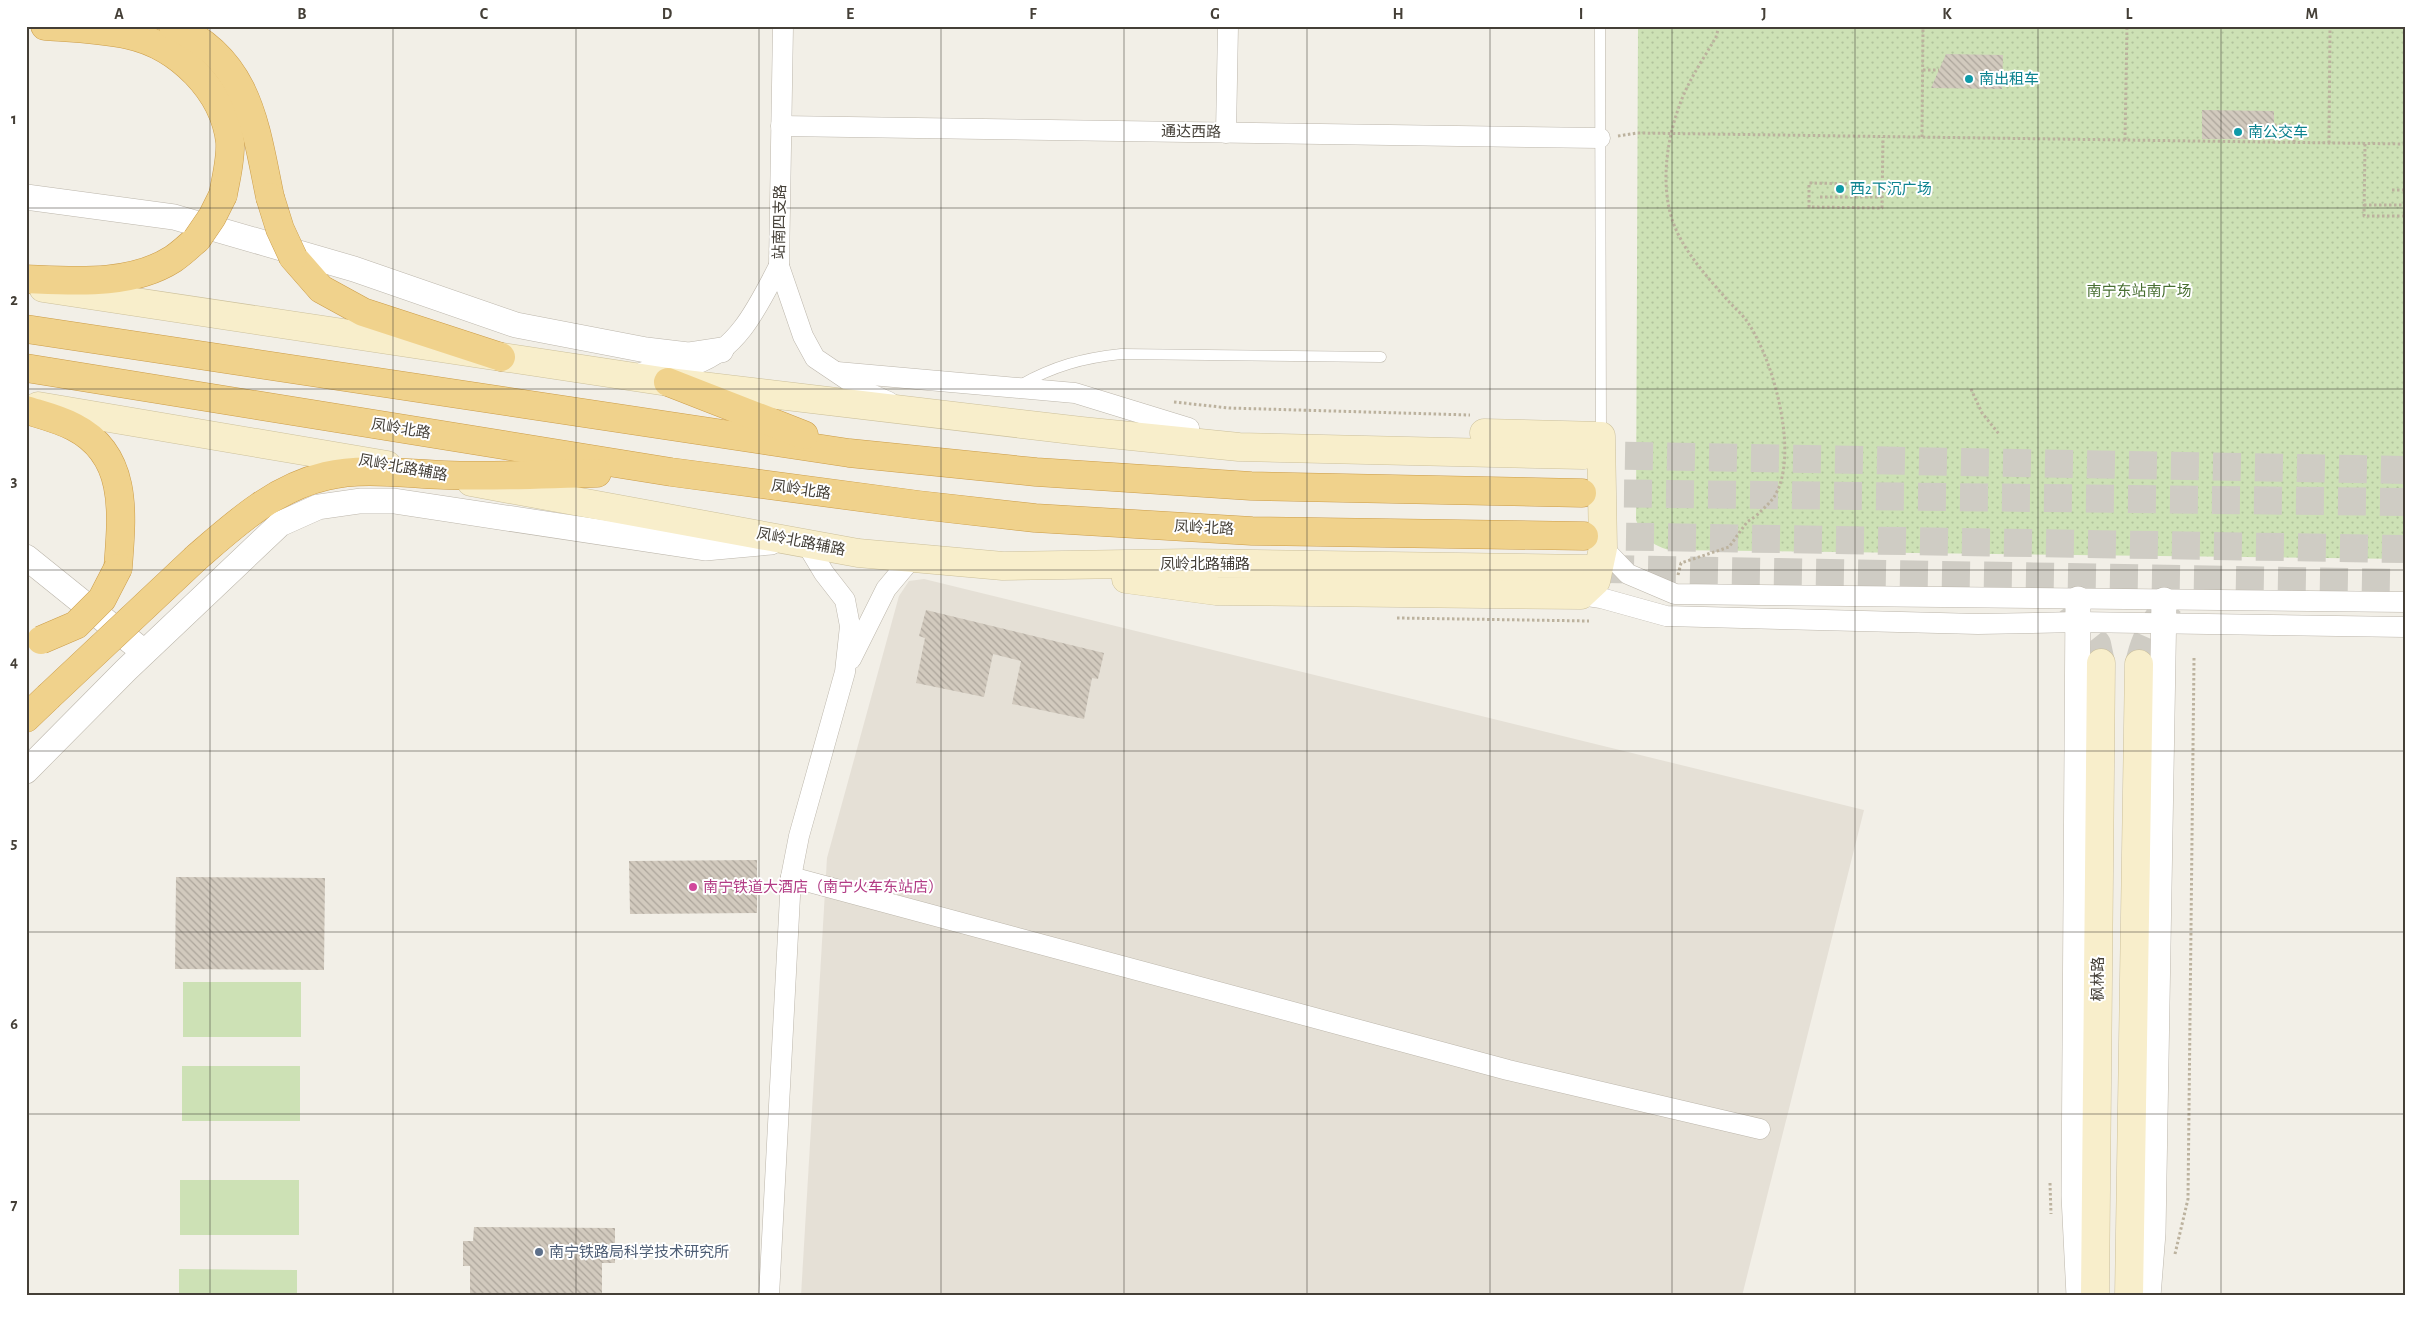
<svg xmlns="http://www.w3.org/2000/svg" width="2431" height="1322" font-family="'Alegreya Sans','Noto Sans SC',sans-serif">
  <defs>
    <pattern id="park-dots" width="8" height="8" patternUnits="userSpaceOnUse" patternTransform="scale(1.25)"><rect width="8" height="8" fill="#cde1b5"/><path d="M2 2h.1M6 6h.1" fill="none" stroke="#b1c29c" stroke-width="1.8" stroke-linecap="round"/></pattern>
    <pattern id="building-back-hatch" width="6" height="6" patternUnits="userSpaceOnUse" patternTransform="scale(1.25)"><rect width="6" height="6" fill="#d2cabe"/><path d="M-1 5l2 2M0 0l6 6M5-1l2 2" fill="none" stroke="#aca59b"/></pattern>
  </defs>
  <rect width="100%" height="100%" fill="#f2efe7"/>
  <!-- residential -->
  <path fill="#e5e0d6" d="M924 579 1864 810 1742 1296H801L827 858 899 596 909 581Z"/>
  <!-- park -->
  <path fill="url(#park-dots)" d="M1638 26H2405V559L1669 550C1651 545 1643 537 1636 520Z"/>
  <!-- garden -->
  <g fill="#cde1b5">
    <rect x="183" y="982" width="118" height="55"/>
    <rect x="182" y="1066" width="118" height="55"/>
    <rect x="180" y="1180" width="119" height="55"/>
    <path d="M179 1269 297 1270V1296H179Z"/>
  </g>
  <!-- building -->
  <g fill="url(#building-back-hatch)">
    <path d="M1946 54 2003 55 2002 89 1931 88Z"/>
    <path d="M2202 110 2274 111V139H2202Z"/>
    <path d="M926 610 1104 653 1098 679 1092 678 1084 719 1012 704 1021 661 993 654 984 697 916 683 925 638 919 636Z"/>
    <path d="M757 860V913L630 914 629 861Z"/>
    <path d="M176 877 325 878 324 970 175 969Z"/>
    <path d="M474 1227 615 1228V1263H602V1296H470V1266H463V1241H473Z"/>
  </g>
  <g fill="none" stroke-linecap="round" stroke-linejoin="round">
    <!-- secondary-tunnel -->
    <g stroke="#cfccc4" stroke-width="28" stroke-dasharray="28 14" stroke-linecap="butt">
      <path d="M1583 455 2405 470"/>
      <path d="M1606 569 2405 583"/>
      <path d="M2067 606 2097 644 2101 663"/>
      <path d="M2139 664C2144 640 2154 620 2171 602"/>
    </g>
    <!-- trunk-tunnel -->
    <g stroke="#cfccc4" stroke-width="28" stroke-dasharray="28 14" stroke-linecap="butt">
      <path d="M1582 493 2405 502"/>
      <path d="M1584 536 2405 549"/>
    </g>
    <!-- service casing -->
    <g stroke="#bcb6ab" stroke-width="11">
      <g id="service">
        <path d="M1600 26 1601 435"/>
        <path d="M1020 385C1054 366 1083 358 1121 354L1381 357"/>
      </g>
    </g>
    <!-- minor casing -->
    <g stroke="#bcb6ab" stroke-width="21">
      <g id="minor">
        <path d="M783 26 779 266 803 336 815 358 864 391 889 402"/>
        <path d="M781 126 1600 138"/>
        <path d="M1226 133 1228 26"/>
        <path d="M643 372C660 370 680 370 696 364 739 349 759 304 779 266"/>
        <path d="M837 372 1075 393 1189 428"/>
        <path d="M1603 548 1628 574 1675 594 2405 602"/>
        <path d="M1581 595 1601 598 1666 616 1978 624 2078 622 2405 627"/>
        <path d="M851 659 886 589 912 558"/>
        <path d="M791 877 1508 1070 1760 1129"/>
        <path d="M769 1296 791 877 799 836 845 672 850 626 845 600 824 573 806 543"/>
      </g>
    </g>
    <!-- tertiary casing -->
    <g stroke="#bcb6ab" stroke-width="26">
      <g id="tertiary">
        <path d="M26 197 174 217 354 269 516 325 646 350 688 355 721 350"/>
        <path d="M26 557 144 652"/>
        <path d="M2078 599 2074 1196 2079 1296"/>
        <path d="M26 771 126 670 280 524 318 507 360 501H394L705 548 771 542"/>
        <path d="M2148 1296 2153 1233 2164 600"/>
      </g>
    </g>
    <!-- secondary casing -->
    <g stroke="#ccc09c" stroke-width="29">
      <g id="secondary">
        <path d="M43 288 668 382 1081 431 1239 447 1583 455"/>
        <path d="M38 406 387 465"/>
        <path d="M471 482 858 553 1003 566 1190 563 1587 569"/>
        <path d="M1126 579 1216 591 1581 595 1596 581 1603 548 1601 436 1484 433"/>
        <path d="M2095 1296 2101 663"/>
        <path d="M2129 1296 2139 664"/>
      </g>
    </g>
    <!-- trunk casing -->
    <g stroke="#cb9c48" stroke-width="29">
      <g id="trunk">
        <path d="M45 26C73 28 102 29 129 35 179 46 224 91 230 142 231 160 226 178 223 195"/>
        <path d="M173 26C249 59 255 125 270 197"/>
        <path d="M293 257 321 289 363 312 501 357"/>
        <path d="M26 279C74 281 131 286 173 259 182 253 189 246 197 239"/>
        <path d="M26 329 849 453 1036 472 1251 486 1582 493"/>
        <path d="M26 368 671 472 919 505 1035 518 1252 531 1584 536"/>
        <path d="M668 382 804 435"/>
        <path d="M26 410C42 415 59 419 74 427 129 455 122 515 118 568"/>
        <path d="M196 558C235 524 274 488 326 476 364 467 406 474 444 475 495 477 546 474 597 473"/>
        <path d="M26 718 48 697"/>
      </g>
    </g>
    <!-- path -->
    <g stroke="#bcb29e" stroke-width="3" stroke-dasharray="2.5 2.5" stroke-linecap="butt">
      <path d="M1923 70H1939"/>
      <path d="M2274 125H2294V143"/>
      <path d="M1618 136 1637 133 2405 144"/>
      <path d="M1922 137 1923 26"/>
      <path d="M2125 140 2127 26"/>
      <path d="M2329 143 2330 26"/>
      <path d="M2365 144 2364 216H2405"/>
      <path d="M1862 184 1809 183V207L1882 208 1883 137"/>
      <path d="M2392 190H2405"/>
      <path d="M1820 197H1882"/>
      <path d="M2364 205H2405"/>
      <path d="M1971 389 1982 413 1999 434"/>
      <path d="M1174 402 1229 408 1470 415"/>
      <path d="M1678 575 1681 563 1729 547 1747 522 1756 516"/>
      <path d="M1397 618 1589 621"/>
      <path d="M2050 1183 2051 1214"/>
      <path d="M2175 1254 2188 1199 2194 658"/>
    </g>
    <!-- service -->
    <use href="#service" stroke="#fff" stroke-width="10"/>
    <!-- minor -->
    <use href="#minor" stroke="#fff" stroke-width="20"/>
    <!-- tertiary -->
    <use href="#tertiary" stroke="#fff" stroke-width="25"/>
    <!-- secondary -->
    <use href="#secondary" stroke="#f8eecb" stroke-width="28"/>
    <!-- trunk -->
    <use href="#trunk" stroke="#f0d28c" stroke-width="28"/>
    <!-- trunk-bridge casing -->
    <g stroke="#cb9c48" stroke-width="29" stroke-linecap="butt">
      <g id="trunk-bridge">
        <path d="M270 197 280 229 293 257"/>
        <path d="M197 239 212 217 223 195"/>
        <path d="M41 640 76 625 102 599 118 568"/>
        <path d="M48 697 196 558"/>
      </g>
    </g>
    <!-- path-bridge -->
    <path stroke="#bcb29e" stroke-width="3" stroke-dasharray="2.5 2.5" stroke-linecap="butt" d="M1719 26 1716 37C1704 58 1688 81 1680 104 1668 136 1662 174 1669 208 1677 246 1706 275 1730 303 1737 310 1745 317 1750 326 1774 363 1800 457 1774 497 1769 504 1762 510 1756 516"/>
    <!-- trunk-bridge -->
    <use href="#trunk-bridge" stroke="#f0d28c" stroke-width="28"/>
  </g>
  <!-- grid -->
  <path fill="none" stroke="#443f37" stroke-width="1" stroke-opacity="0.55" d="M210 26V1296M393 26V1296M576 26V1296M759 26V1296M941 26V1296M1124 26V1296M1307 26V1296M1490 26V1296M1672 26V1296M1855 26V1296M2038 26V1296M2221 26V1296M26 208H2405M26 389H2405M26 570H2405M26 751H2405M26 932H2405M26 1114H2405"/>
  <!-- markers -->
  <g fill="#0f9aa8" stroke="#fff" stroke-width="2">
    <circle cx="1969" cy="79" r="5"/>
    <circle cx="2238" cy="132" r="5"/>
    <circle cx="1840" cy="189" r="5"/>
  </g>
  <circle fill="#d1479c" stroke="#fff" stroke-width="2" cx="693" cy="887" r="5"/>
  <circle fill="#5c6f8a" stroke="#fff" stroke-width="2" cx="539" cy="1252" r="5"/>
  <g text-anchor="middle" dominant-baseline="central" stroke-width="4" stroke-linejoin="round" paint-order="stroke">
    <!-- culture labels -->
    <g font-size="15" fill="#0d838f" stroke="#fff" text-anchor="start">
      <text x="1979" y="79">南出租车</text>
      <text x="2248" y="132">南公交车</text>
      <text x="1850" y="189">西2下沉广场</text>
    </g>
    <!-- street labels -->
    <g font-size="15" fill="#443f37" stroke="#fff">
      <text transform="translate(1191 132) rotate(1)">通达西路</text>
      <text transform="translate(780 222) rotate(-89)">站南四支路</text>
      <text transform="translate(401 429) rotate(9)">凤岭北路</text>
      <text transform="translate(403 468) rotate(10)">凤岭北路辅路</text>
      <text transform="translate(801 490) rotate(8)">凤岭北路</text>
      <text transform="translate(1204 528) rotate(3)">凤岭北路</text>
      <text transform="translate(801 542) rotate(11)">凤岭北路辅路</text>
      <text x="1205" y="564">凤岭北路辅路</text>
      <text transform="translate(2098 979) rotate(-90)">枫林路</text>
    </g>
    <!-- park labels -->
    <g font-size="15" fill="#486f31" stroke="#fff">
      <text x="2139" y="291">南宁东站南广场</text>
    </g>
    <!-- hotel labels -->
    <g font-size="15" fill="#b23c85" stroke="#fff" text-anchor="start">
      <text x="703" y="887">南宁铁道大酒店（南宁火车东站店）</text>
    </g>
    <!-- service labels -->
    <g font-size="15" fill="#4e5e75" stroke="#fff" text-anchor="start">
      <text x="549" y="1252">南宁铁路局科学技术研究所</text>
    </g>
  </g>
  <!-- border -->
  <rect width="2431" height="1322" fill="none" stroke="#ffffff" stroke-width="55"/>
  <rect x="28" y="28" width="2376" height="1266" fill="none" stroke="#443f37" stroke-width="2"/>
  <g font-size="16" text-anchor="middle" font-weight="bold" fill="#443f37">
    <text x="119" y="19">A</text>
    <text x="302" y="19">B</text>
    <text x="484" y="19">C</text>
    <text x="667" y="19">D</text>
    <text x="850" y="19">E</text>
    <text x="1033" y="19">F</text>
    <text x="1215" y="19">G</text>
    <text x="1398" y="19">H</text>
    <text x="1581" y="19">I</text>
    <text x="1764" y="19">J</text>
    <text x="1947" y="19">K</text>
    <text x="2129" y="19">L</text>
    <text x="2312" y="19">M</text>
    <text x="14" y="124">1</text>
    <text x="14" y="305">2</text>
    <text x="14" y="486">3</text>
    <text x="14" y="667">4</text>
    <text x="14" y="848">5</text>
    <text x="14" y="1029">6</text>
    <text x="14" y="1210">7</text>
  </g>
</svg>
